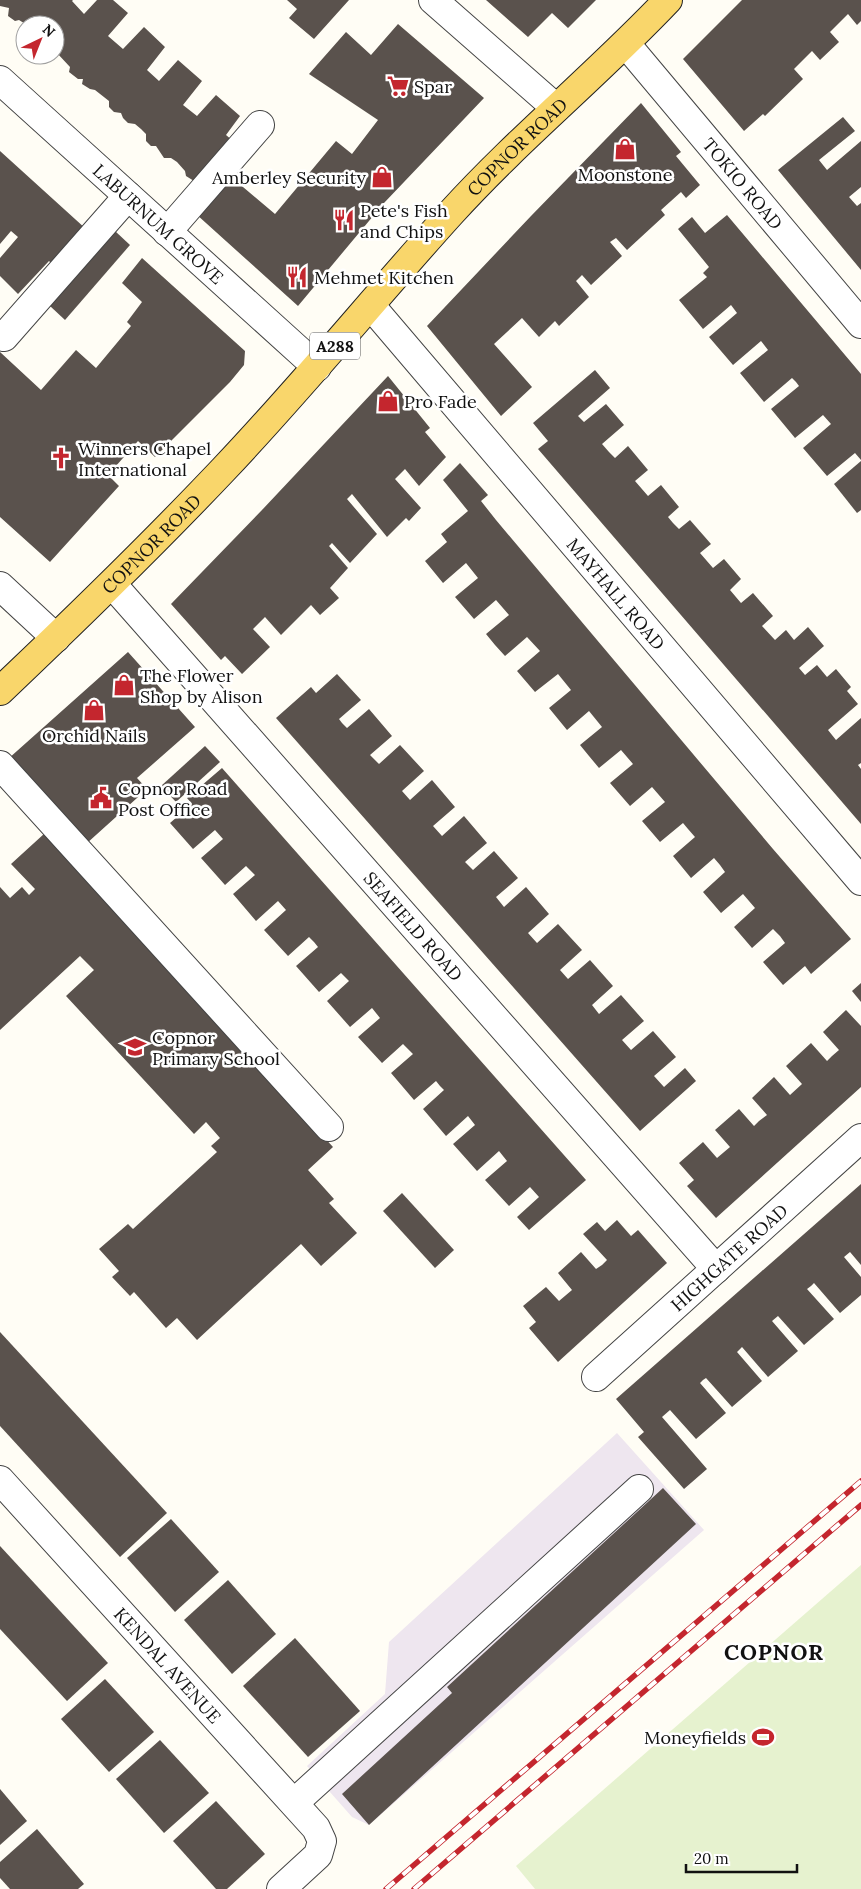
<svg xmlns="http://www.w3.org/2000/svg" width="861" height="1889" font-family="Lora,serif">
  <rect width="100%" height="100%" fill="#fffdf5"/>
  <!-- industrial -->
  <path fill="#eee6ef" d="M617 1433 704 1530 369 1825 352 1817 307 1766 385 1694 389 1642Z"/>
  <!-- pitch -->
  <path fill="#e6f2cf" d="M861 1565V1889H535L516 1866Z"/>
  <!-- building -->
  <g fill="#5a524d">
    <path d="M0 0H73L72 1 84 14 97 0H113L128 13 108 36 123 49 144 27 165 47 147 70 159 81 178 60 202 81 183 105 197 116 216 95 240 116 226 135 233 141 194 181 186 176 185 171 177 162 171 158H164L156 146H151L146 141V134L141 129 135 124 128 123 123 118 121 113 114 112 109 107V101L95 90 90 89 82 84 83 79H78L69 72 70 67 57 53 55 54V25H27L19 20 15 21 8 16 9 8 0 6Z"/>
    <path d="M287 0H349L314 39 289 18 297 9Z"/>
    <path d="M486 0H596L568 28 552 13 528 37Z"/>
    <path d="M742 0H861V21L857 25 848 14 830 32 839 42 820 60 812 51 794 69 803 79 765 116 763 114 744 131 683 59Z"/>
    <path d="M398 24 484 98 384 203 298 306 196 214 230 176 275 214 336 141 352 154 378 120 309 74 346 32 371 55Z"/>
    <path d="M641 103 681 152 676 156 700 185 686 198 681 192 661 210 665 215 627 250 616 238 610 242 622 256 591 285 582 275 576 281 589 297 559 326 555 321 539 337 522 318 494 344 532 387 501 416 427 326 531 216Z"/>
    <path d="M843 117 855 131 819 160 827 170 861 141V187L849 197 857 206 861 203V270L778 170Z"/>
    <path d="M0 151 86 229 53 265 49 261 18 294 0 276V258L18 237 11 231 0 244Z"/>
    <path d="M727 215 861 374V460L855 453 827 476 803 448 831 424 823 415 795 438 771 409 799 386 796 382 792 378 764 402 740 373 768 350 761 341 733 365 709 337 737 313 731 305 703 329 679 300 707 277 703 273 709 267 678 229 692 217 705 233Z"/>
    <path d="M115 231 130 245 65 320 50 306Z"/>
    <path d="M142 258 245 351 244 365 230 382 155 457 138 441 108 475 119 486 50 562 0 517V352L41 390 76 350 96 368 131 326 127 322 142 302 122 283Z"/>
    <path d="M595 370 610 388 578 416 584 422 606 404 624 425 602 444 609 452 615 458 628 446 648 470 635 481 648 496 661 485 679 507 668 517 673 523 679 529 690 520 711 544 700 553 713 568 724 559 741 579 730 590 741 603 753 593 773 616 762 626 775 640 786 630 794 640 808 627 824 646 799 668 805 675 817 665 827 677 836 669 851 687 847 691 858 704 828 730 836 740 861 718V763L858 765 861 769V824L538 449 548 441 533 423Z"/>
    <path d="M388 376 430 428 425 432 446 457 419 486 405 469 395 479 421 508 409 521 406 518 387 537 352 494 347 499 377 534 350 563 332 543 329 546 348 568 330 588 339 598 320 615 311 605 281 635 265 617 253 629 270 647 242 674 225 656 221 660 171 604 262 510Z"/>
    <path d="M861 461V510L857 513 834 484Z"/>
    <path d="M460 463 488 495 481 501 496 520 773 849 851 939 811 974 805 966 783 985 763 962 785 943 780 936 773 929 752 948 734 927 755 908 743 894 721 913 703 892 725 872 720 865 714 858 691 878 673 856 695 837 688 829 683 823 660 842 642 821 665 802 652 787 630 806 610 783 633 764 621 750 599 768 589 756 580 745 602 727 589 711 567 730 549 708 571 690 558 674 535 692 517 671 540 651 527 637 505 656 495 645 486 634 509 615 496 600 474 619 455 597 478 578 466 563 443 583 425 561 447 542 441 534 468 511 443 480Z"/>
    <path d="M128 652 195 727 137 778 147 789 86 844 8 759Z"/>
    <path d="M337 674 361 700 339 719 342 723 347 728 369 709 392 736 370 755 379 764 400 745 424 771 402 791 410 800 432 780 455 807 433 826 442 836 464 816 487 843 465 862 473 870 494 851 518 878 496 897 504 907 526 887 549 914 528 933 537 943 558 924 582 950 560 970 568 979 590 960 613 986 592 1005 599 1014 621 995 644 1021 622 1040 631 1050 653 1031 676 1057 654 1076 664 1087 685 1068 696 1081 640 1131 276 718 311 687 316 693Z"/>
    <path d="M205 746 220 762 176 802 161 786Z"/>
    <path d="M222 768 586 1180 529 1230 517 1217 539 1197 530 1187 509 1206 485 1180 507 1161 499 1151 477 1171 453 1144 475 1125 468 1116 446 1136 423 1109 444 1090 440 1086 436 1081 414 1100 391 1073 413 1054 403 1044 382 1063 358 1037 380 1018 372 1008 350 1027 327 1001 349 981 341 973 319 992 296 966 318 947 314 942 309 937 288 956 264 930 286 910 278 901 256 921 233 894 255 875 246 866 225 885 201 858 223 839 215 830 193 849 170 823 192 804 187 798Z"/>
    <path d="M45 833 333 1147 308 1170 334 1199 329 1203 357 1233 321 1266 301 1244 197 1340 177 1318 166 1328 134 1292 130 1296 112 1277 119 1271 99 1249 128 1224 133 1229 217 1152 211 1146 220 1138 206 1122 194 1134 66 996 94 970 80 956 0 1030V887L10 898 22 887 29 895 35 889 11 864Z"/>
    <path d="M861 983V1002L852 991Z"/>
    <path d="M846 1010 861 1026V1087L716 1218 687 1186 694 1180 679 1163 703 1142 717 1158 730 1147 715 1130 739 1109 754 1126 759 1121 767 1115 752 1098 774 1077 790 1095 802 1084 786 1066 811 1043 827 1061 832 1056 839 1050 823 1032Z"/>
    <path d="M861 1184V1265L850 1252 844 1257 861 1277V1295L840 1313 814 1283 811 1286 807 1289 834 1319 804 1345 778 1316 772 1321 798 1351 768 1377 742 1347 737 1352 762 1381 732 1407 706 1378 703 1380 700 1383 726 1413 696 1439 670 1410 662 1417 707 1469 684 1489 638 1437 644 1432 616 1399Z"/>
    <path d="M402 1193 454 1250 435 1268 383 1211Z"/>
    <path d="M617 1220 631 1236 638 1230 667 1263 558 1362 529 1328 536 1322 523 1306 546 1287 559 1301 572 1290 558 1273 581 1252 596 1269 602 1265 607 1260 583 1234 597 1222 605 1231Z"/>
    <path d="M0 1332 167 1513 120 1557 0 1426Z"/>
    <path d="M663 1488 696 1524 369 1825 342 1794 452 1693 447 1687Z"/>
    <path d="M171 1519 219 1572 175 1612 127 1558Z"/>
    <path d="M0 1546 108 1663 67 1701 0 1629Z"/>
    <path d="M228 1580 276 1634 232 1674 184 1620Z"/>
    <path d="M295 1638 360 1711 308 1757 243 1686Z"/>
    <path d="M105 1679 154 1732 109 1772 61 1719Z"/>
    <path d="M160 1740 209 1793 164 1833 116 1779Z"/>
    <path d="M0 1789 27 1821 0 1845Z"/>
    <path d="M216 1801 265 1854 227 1889H216L173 1841Z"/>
    <path d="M37 1829 84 1884 78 1889H10L0 1878V1862Z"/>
  </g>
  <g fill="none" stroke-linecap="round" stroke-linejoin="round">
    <!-- minor casing -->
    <g stroke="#444" stroke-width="30">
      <g id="minor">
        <path d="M433 0 556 108"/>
        <path id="s1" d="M626 44 861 324"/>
        <path id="s2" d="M0 80 317 367"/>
        <path d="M167 232 260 125"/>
        <path id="s3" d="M371 306 861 881"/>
        <path d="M4 337 128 196"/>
        <path id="s4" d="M112 584 716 1269"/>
        <path d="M0 586 56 638"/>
        <path d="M0 765 329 1127"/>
        <path id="s5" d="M596 1377 861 1138"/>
        <path id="s6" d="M0 1480 316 1828 322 1841 318 1855 281 1889"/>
        <path d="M294 1803 639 1489"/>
      </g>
    </g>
    <!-- major casing -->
    <g stroke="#222" stroke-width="30">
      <g id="major">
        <path id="s7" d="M0 691C76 619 151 546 223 470 302 387 374 298 451 213 519 138 598 74 668 0"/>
      </g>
    </g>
    <!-- minor -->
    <use href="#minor" stroke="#fff" stroke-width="28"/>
    <!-- major -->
    <use href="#major" stroke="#f9d66b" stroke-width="28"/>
    <!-- rail casing -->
    <g stroke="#c4262e" stroke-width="5.5">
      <g id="rail">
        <path d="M386 1889 861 1481"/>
        <path d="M414 1889 861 1505"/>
      </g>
    </g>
    <!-- rail -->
    <use href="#rail" stroke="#fff" stroke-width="4" stroke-dasharray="11" stroke-linecap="butt"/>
  </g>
  <!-- icons -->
  <defs>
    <g id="supermarket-bare" transform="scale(1.725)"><path d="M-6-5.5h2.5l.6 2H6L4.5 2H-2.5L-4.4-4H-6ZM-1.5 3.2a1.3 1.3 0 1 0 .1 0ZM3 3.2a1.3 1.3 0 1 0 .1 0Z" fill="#c4262e" stroke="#fff" stroke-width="2.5" paint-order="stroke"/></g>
    <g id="shop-bare" transform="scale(1.725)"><path d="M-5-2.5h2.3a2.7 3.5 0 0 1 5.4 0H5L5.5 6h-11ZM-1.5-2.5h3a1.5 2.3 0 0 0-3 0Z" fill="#c4262e" stroke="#fff" stroke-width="2.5" paint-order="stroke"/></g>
    <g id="restaurant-bare" transform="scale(1.725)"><path d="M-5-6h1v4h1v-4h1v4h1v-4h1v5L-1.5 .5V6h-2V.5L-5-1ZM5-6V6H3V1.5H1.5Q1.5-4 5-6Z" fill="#c4262e" stroke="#fff" stroke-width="2.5" paint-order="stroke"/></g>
    <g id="church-bare" transform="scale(1.725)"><path d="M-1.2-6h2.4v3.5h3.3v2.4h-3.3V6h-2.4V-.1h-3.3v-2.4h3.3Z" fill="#c4262e" stroke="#fff" stroke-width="2.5" paint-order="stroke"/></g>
    <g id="civic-bare" transform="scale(1.725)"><path d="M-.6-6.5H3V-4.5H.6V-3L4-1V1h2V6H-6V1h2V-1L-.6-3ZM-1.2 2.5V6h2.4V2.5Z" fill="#c4262e" stroke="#fff" stroke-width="2.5" paint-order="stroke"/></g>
    <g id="school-bare" transform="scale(1.725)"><path d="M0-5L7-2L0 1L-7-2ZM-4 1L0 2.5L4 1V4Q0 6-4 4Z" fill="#c4262e" stroke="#fff" stroke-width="2.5" paint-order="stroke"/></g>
    <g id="stadium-bare" transform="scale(1.725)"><path d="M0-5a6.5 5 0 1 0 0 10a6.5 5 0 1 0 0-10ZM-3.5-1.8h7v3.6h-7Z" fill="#c4262e" stroke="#fff" stroke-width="2.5" paint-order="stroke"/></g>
  </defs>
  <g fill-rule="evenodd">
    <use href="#supermarket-bare" x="398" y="86"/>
    <use href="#shop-bare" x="625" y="149"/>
    <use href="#shop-bare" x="382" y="177"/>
    <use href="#restaurant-bare" x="344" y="220"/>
    <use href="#restaurant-bare" x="297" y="277"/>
    <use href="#shop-bare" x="388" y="401"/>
    <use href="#church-bare" x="61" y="458"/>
    <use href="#shop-bare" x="124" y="685"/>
    <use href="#shop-bare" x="94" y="710"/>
    <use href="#civic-bare" x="101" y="798"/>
    <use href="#school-bare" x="135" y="1047"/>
    <use href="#stadium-bare" x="763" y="1737"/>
  </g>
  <g text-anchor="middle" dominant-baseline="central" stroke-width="5" stroke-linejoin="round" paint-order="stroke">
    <!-- shield labels -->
    <rect fill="#fff" stroke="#585858" stroke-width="1" x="310" y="332.5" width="50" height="27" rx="4"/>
    <g font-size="16" font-weight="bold" fill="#111">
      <text x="335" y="346">A288</text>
    </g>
    <!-- poi labels -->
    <g font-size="18" fill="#111" stroke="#fff" text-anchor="start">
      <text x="414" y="86">Spar</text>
      <text x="625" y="174" text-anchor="middle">Moonstone</text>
      <text x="366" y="177" text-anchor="end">Amberley Security</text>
      <text x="360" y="210">Pete's Fish<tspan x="360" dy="21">and Chips</tspan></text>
      <text x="314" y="277">Mehmet Kitchen</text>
      <text x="404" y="401">Pro Fade</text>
      <text x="78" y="448">Winners Chapel<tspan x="78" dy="21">International</tspan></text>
      <text x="140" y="675">The Flower<tspan x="140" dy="21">Shop by Alison</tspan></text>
      <text x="94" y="735" text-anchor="middle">Orchid Nails</text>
      <text x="118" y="788">Copnor Road<tspan x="118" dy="21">Post Office</tspan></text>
      <text x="152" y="1037">Copnor<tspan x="152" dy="21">Primary School</tspan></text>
      <text x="746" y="1737" text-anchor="end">Moneyfields</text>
    </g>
    <!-- street labels -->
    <g font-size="18" fill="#111" stroke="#fff">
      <text stroke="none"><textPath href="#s7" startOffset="751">COPNOR ROAD</textPath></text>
      <text stroke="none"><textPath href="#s1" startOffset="182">TOKIO ROAD</textPath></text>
      <text stroke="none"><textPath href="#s2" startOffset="214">LABURNUM GROVE</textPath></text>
      <text stroke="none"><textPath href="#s7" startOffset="211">COPNOR ROAD</textPath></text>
      <text stroke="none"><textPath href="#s3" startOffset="378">MAYHALL ROAD</textPath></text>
      <text stroke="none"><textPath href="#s4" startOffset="456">SEAFIELD ROAD</textPath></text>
      <text stroke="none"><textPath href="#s5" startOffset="179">HIGHGATE ROAD</textPath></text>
      <text stroke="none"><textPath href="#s6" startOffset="250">KENDAL AVENUE</textPath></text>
    </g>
    <!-- district labels -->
    <g font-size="22" font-weight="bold" letter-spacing="1" fill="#111" stroke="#fff">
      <text x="774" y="1652">COPNOR</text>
    </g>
  </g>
  <!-- north arrow -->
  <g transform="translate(40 40) rotate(43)"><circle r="24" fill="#ffffff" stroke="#a0a0a0"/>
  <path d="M0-4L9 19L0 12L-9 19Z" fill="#c4262e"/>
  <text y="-8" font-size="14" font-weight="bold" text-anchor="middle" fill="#111111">N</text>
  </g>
  <!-- scale -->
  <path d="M686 1864v8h111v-8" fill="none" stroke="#111111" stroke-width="2.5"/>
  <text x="694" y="1864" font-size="15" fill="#111111" stroke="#ffffff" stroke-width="4" paint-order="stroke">20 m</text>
</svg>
